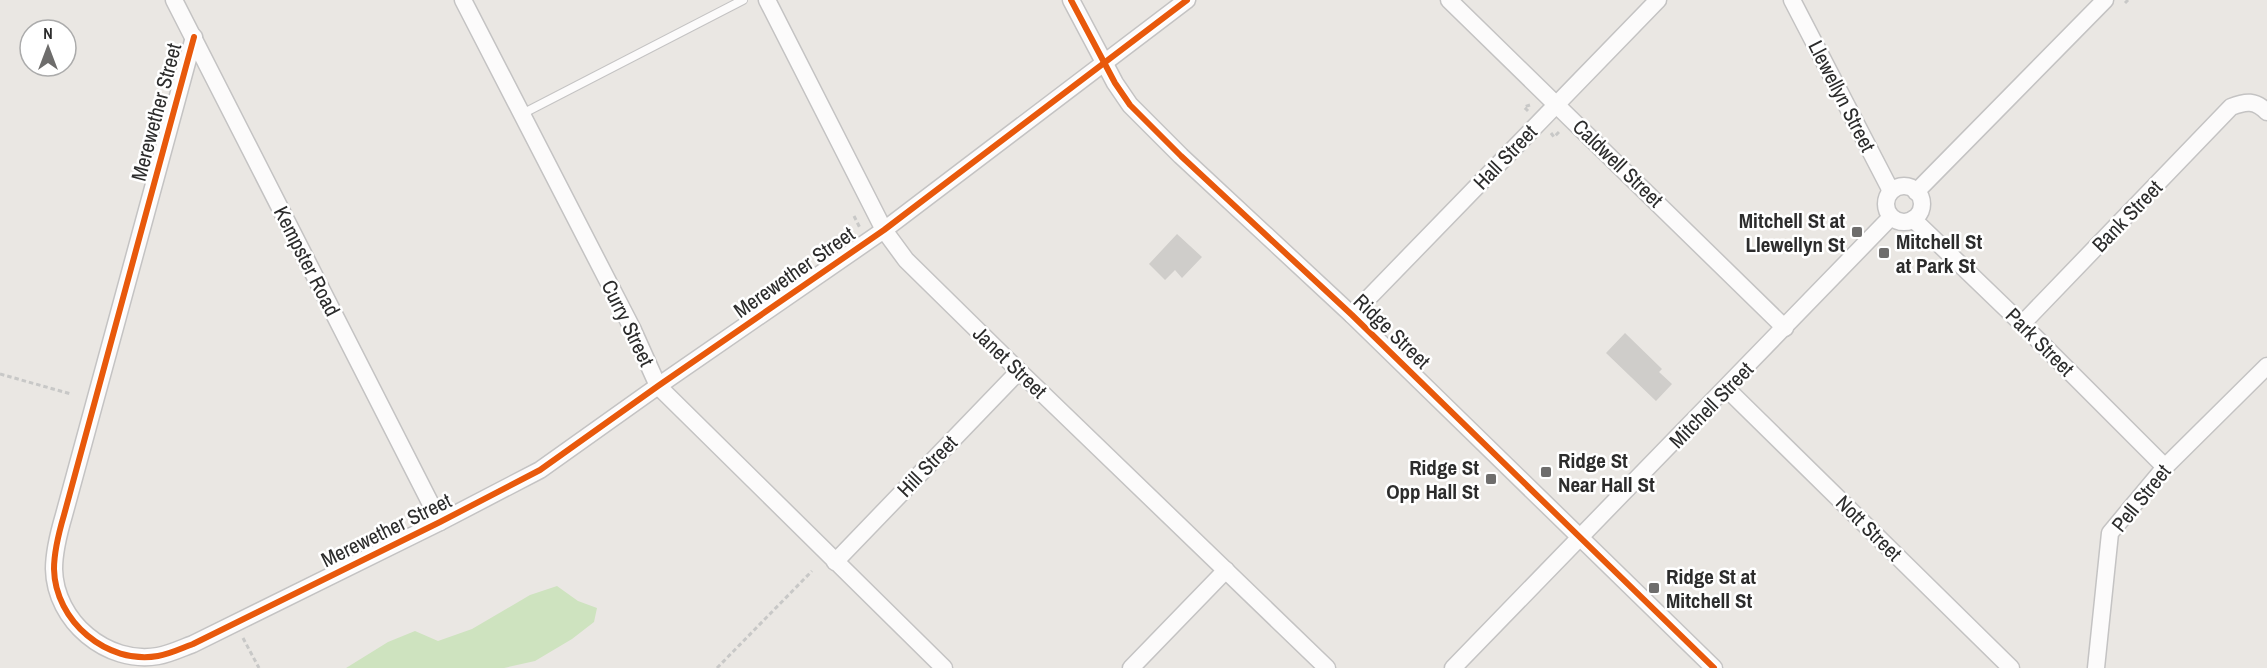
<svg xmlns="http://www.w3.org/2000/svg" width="2267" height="668" font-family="'Archivo Narrow',sans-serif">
  <rect width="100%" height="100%" fill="#eae7e3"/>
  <!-- green -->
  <path fill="#cee3bf" d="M557 586 578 601 597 608 594 622 572 639 535 661 504 668H346L388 642 415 631 438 641 472 629 530 595Z"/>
  <!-- building -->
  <g fill="#cfcdca">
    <path d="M1177 234 1202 257 1182 278 1175 270 1165 280 1149 264Z"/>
    <path d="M1625 333 1662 369 1659 372 1672 384 1656 401 1606 353Z"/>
  </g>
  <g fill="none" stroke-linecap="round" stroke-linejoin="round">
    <!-- service casing -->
    <g stroke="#c4c3c3" stroke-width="10">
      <path id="service" d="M522 114 743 0"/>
    </g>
    <!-- minor casing -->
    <g stroke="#c4c3c3" stroke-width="19">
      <g id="minor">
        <path d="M174 0 440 522"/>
        <path d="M463 0 632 328 658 386 944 668"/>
        <path d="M767 0 884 230 906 260 1019 371 1327 668"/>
        <path d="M1071 0 1115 83 1130 105 1181 156 1352 315 1714 668"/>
        <path d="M1449 0 1785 328"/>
        <path d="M1792 0 1891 191"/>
        <path d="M194 37 64 515C59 532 54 551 54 569 55 621 107 665 158 656 170 654 182 648 193 644L440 522 540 470 658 386 884 230 1187 0"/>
        <circle cx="1904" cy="204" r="18"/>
        <path d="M1916 192 2105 0"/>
        <path d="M1913 219 2022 324 2165 467"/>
        <path d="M1352 315 1658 0"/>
        <path d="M2022 324 2231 107C2246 101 2255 100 2267 112"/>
        <path d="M1727 389 2011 668"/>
        <path d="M835 562 1019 371"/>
        <path d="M1131 668 1226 570"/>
        <path d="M1453 668 1891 217"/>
        <path d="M2096 668 2110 533 2165 467 2267 366"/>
      </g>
    </g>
    <!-- path -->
    <g stroke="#c8c8c7" stroke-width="3" stroke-dasharray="4.5 3" stroke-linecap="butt">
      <path d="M2125 3 2128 0"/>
      <path d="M1528 111 1524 107 1530 105"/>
      <path d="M1551 133 1554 137 1559 132"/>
      <path d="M854 216 860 228"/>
      <path d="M0 374 71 394"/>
      <path d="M243 638 259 668"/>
      <path d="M717 668 812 571"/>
    </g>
    <!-- service -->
    <use href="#service" stroke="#fcfbfb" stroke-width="8"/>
    <!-- minor -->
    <use href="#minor" stroke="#fcfbfb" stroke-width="16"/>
    <!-- cycleway casing -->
    <g stroke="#fff" stroke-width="10">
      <g id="cycleway">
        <path d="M1071 0 1115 83 1130 105 1181 156 1352 315 1714 668"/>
        <path d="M194 37 64 515C59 532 54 551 54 569 55 621 107 665 158 656 170 654 182 648 193 644L440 522 540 470 658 386 884 230 1187 0"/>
      </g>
    </g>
    <!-- cycleway -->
    <use href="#cycleway" stroke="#e8590c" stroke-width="6"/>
  </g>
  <!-- markers -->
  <g fill="#6e6d6c" stroke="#fff" stroke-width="2">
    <rect x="1851" y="226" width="12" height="12" rx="3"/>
    <rect x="1878" y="247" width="12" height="12" rx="3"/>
    <rect x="1540" y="466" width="12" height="12" rx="3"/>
    <rect x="1485" y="473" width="12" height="12" rx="3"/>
    <rect x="1648" y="582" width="12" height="12" rx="3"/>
  </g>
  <g text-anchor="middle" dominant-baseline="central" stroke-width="5" stroke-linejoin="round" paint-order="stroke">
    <!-- street labels -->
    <g font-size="21" fill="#2c2c2c" stroke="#fff">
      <text transform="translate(1842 96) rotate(63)">Llewellyn Street</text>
      <text transform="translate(156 112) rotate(-75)">Merewether Street</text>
      <text transform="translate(1505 157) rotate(-46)">Hall Street</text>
      <text transform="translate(1618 163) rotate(44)">Caldwell Street</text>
      <text transform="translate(2127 216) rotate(-46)">Bank Street</text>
      <text transform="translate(307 261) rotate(63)">Kempster Road</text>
      <text transform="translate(794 272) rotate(-35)">Merewether Street</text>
      <text transform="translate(628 323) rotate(64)">Curry Street</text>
      <text transform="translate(1392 331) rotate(44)">Ridge Street</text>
      <text transform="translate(2040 342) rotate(45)">Park Street</text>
      <text transform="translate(1010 362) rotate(44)">Janet Street</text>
      <text transform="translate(1711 405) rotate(-46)">Mitchell Street</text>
      <text transform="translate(927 466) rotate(-46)">Hill Street</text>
      <text transform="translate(2141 498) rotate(-51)">Pell Street</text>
      <text transform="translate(1869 528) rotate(45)">Nott Street</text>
      <text transform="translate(386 530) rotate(-26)">Merewether Street</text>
    </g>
    <!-- poi labels -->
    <g font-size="21" font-weight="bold" fill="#2c2c2c" stroke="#fff" text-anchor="start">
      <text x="1845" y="220" text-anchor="end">Mitchell St at<tspan x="1845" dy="24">Llewellyn St</tspan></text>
      <text x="1896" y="241">Mitchell St<tspan x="1896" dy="24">at Park St</tspan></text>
      <text x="1558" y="460">Ridge St<tspan x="1558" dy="24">Near Hall St</tspan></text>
      <text x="1479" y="467" text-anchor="end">Ridge St<tspan x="1479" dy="24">Opp Hall St</tspan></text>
      <text x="1666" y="576">Ridge St at<tspan x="1666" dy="24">Mitchell St</tspan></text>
    </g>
  </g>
  <!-- north arrow -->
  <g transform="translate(48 48)"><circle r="28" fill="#ffffff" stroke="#ababab" stroke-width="1.5"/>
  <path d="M0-4.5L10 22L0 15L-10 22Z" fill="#6e6d6c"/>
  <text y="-9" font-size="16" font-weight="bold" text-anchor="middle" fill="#2c2c2c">N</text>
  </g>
</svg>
